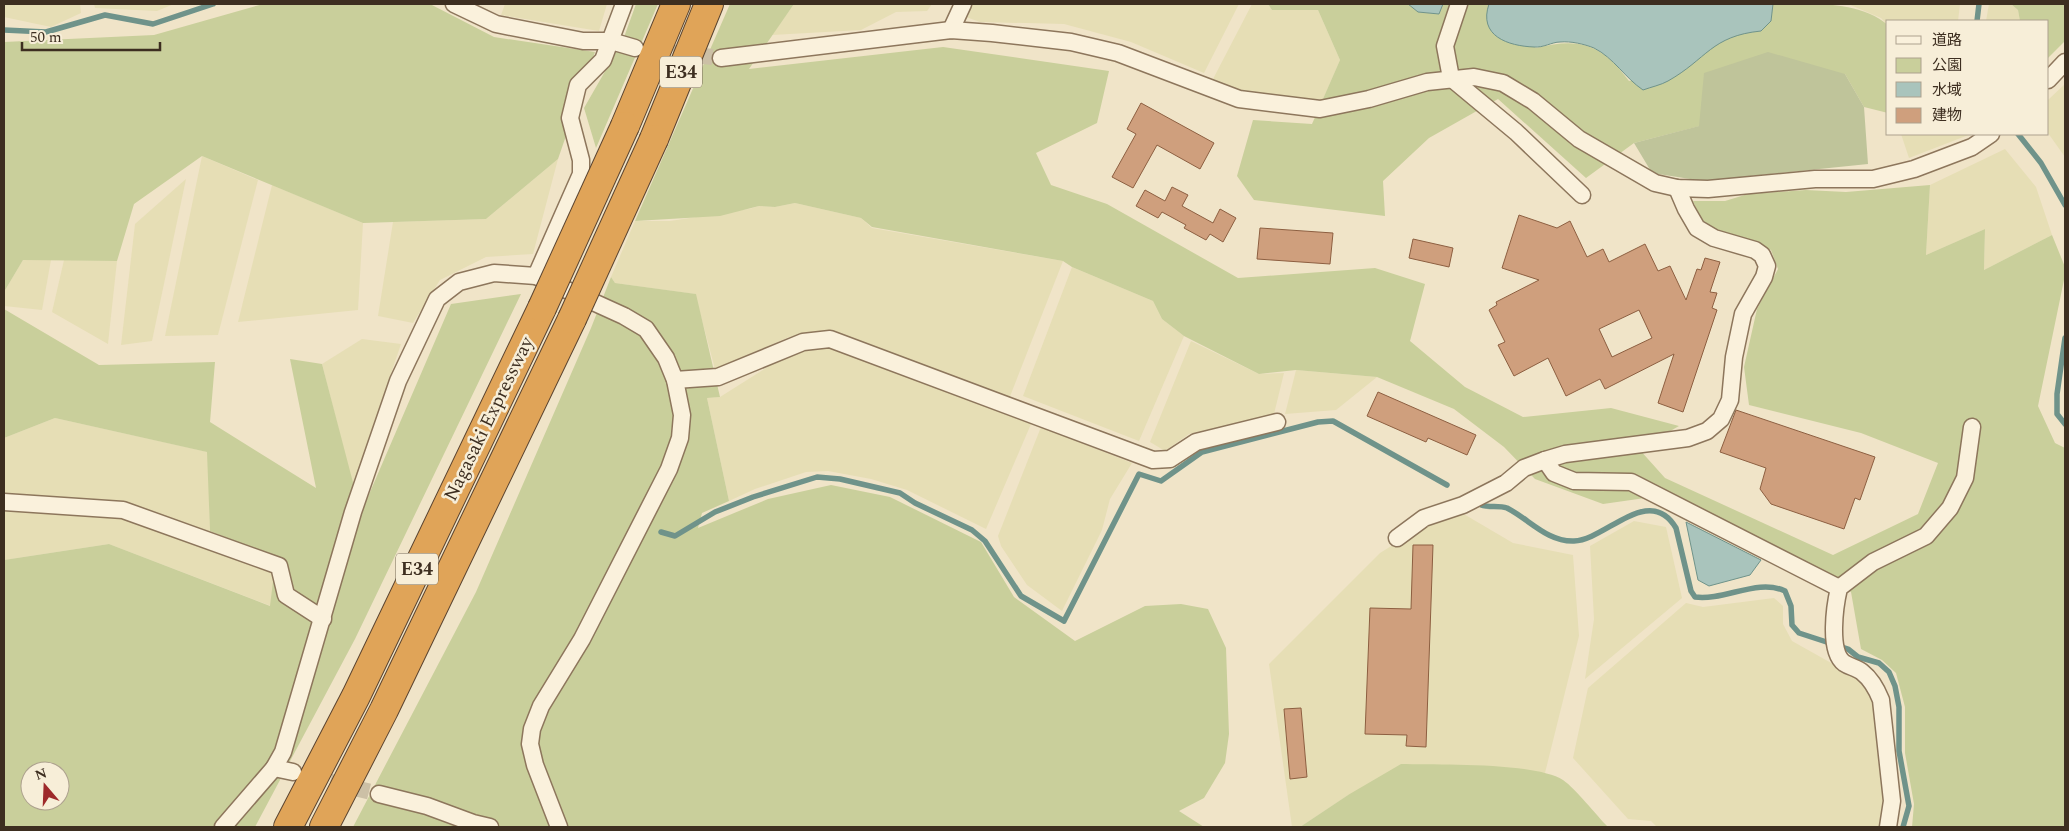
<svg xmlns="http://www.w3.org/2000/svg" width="2069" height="831" font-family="Spectral,'Noto Sans JP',serif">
  <rect width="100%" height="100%" fill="#f0e4c8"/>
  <!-- farmland -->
  <g fill="#e6deb5">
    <path d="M4 4H80L81 13 51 27 4 17Z"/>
    <path d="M94 4H174L157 11 95 8Z"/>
    <path d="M505 4H607L599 31 501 15Z"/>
    <path d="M794 4H932L927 11 896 12 861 30 772 35Z"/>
    <path d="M972 4H1239L1204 73 1131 42 1064 24 980 22 966 17Z"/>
    <path d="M1252 4H1268L1272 10H1318L1340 60 1323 99 1272 101 1212 81Z"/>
    <path d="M1848 4H1960L1958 21H1888V25L1881 18Z"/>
    <path d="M1989 4H2011L2018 10 2020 21H1986Z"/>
    <path d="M2065 84V157L2048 133V100Z"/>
    <path d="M1901 134H1971L1909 158Z"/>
    <path d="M2005 149 2036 187 2052 235 1984 270 1985 229 1926 255 1930 185Z"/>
    <path d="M202 156 258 180 218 335 165 336Z"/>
    <path d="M558 159 533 254 486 257 440 280 413 323 378 316 393 222 486 219Z"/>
    <path d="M186 179 152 341 121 345 135 224Z"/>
    <path d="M272 185 363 223 358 310 238 322Z"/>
    <path d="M795 203 861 218 872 228 1063 261 1009 399 828 332 789 337 715 369 695 294 615 283 611 277 635 221H670L749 209 759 206 775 207Z"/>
    <path d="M23 260H51L42 310 4 306V292Z"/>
    <path d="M64 260 117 261 108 344 52 312Z"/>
    <path d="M1072 267 1153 301 1162 319 1184 336 1139 441 1023 396Z"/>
    <path d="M362 339 401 344 353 486 322 364Z"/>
    <path d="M1191 341 1259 374 1284 373 1274 414 1189 434 1165 451 1150 442Z"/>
    <path d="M828 346 1031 424 986 529 907 490 871 479 828 471 806 472 755 489 729 501 707 398 720 397 777 361 806 349Z"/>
    <path d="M1296 370 1377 377 1336 410 1285 414Z"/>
    <path d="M55 418 208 452 210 531 276 557 271 606 109 544 4 560V438Z"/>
    <path d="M1041 427 1132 463 1110 499 1102 530 1062 611 1027 585 1001 546 998 536Z"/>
    <path d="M1462 513 1513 543 1573 555 1579 636 1545 773 1481 766 1348 795 1300 827H1292L1269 664 1380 553 1430 522Z"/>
    <path d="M1634 521 1666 527 1682 598 1585 679 1594 619 1590 546Z"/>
    <path d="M1774 598 1783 606V624L1792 641 1858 678 1874 702 1885 804 1881 827H1657L1651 821 1628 819 1573 758 1588 688 1686 603 1703 607Z"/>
  </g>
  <!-- green -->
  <g fill="#c9cf9b" fill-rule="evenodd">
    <path d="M263 4H430L494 37 595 52 558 159 486 219 363 223 202 156 134 204 117 261 23 260 4 292V42L154 35Z"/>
    <path d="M636 4H658L596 148 584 108 623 40Z"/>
    <path d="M730 4H794L749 69 943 47 1109 71 1097 123 1036 153 1051 185 1107 204 1238 278 1375 268 1425 284 1410 341 1465 387 1523 417 1611 408 1679 426 1639 449 1665 478 1833 555 1918 514 1938 463 1861 433 1749 405 1744 367 1757 309 1778 269 1771 250 1727 235 1702 222 1693 201H1725L1748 194 1806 190 1846 192 1930 185 1926 255 1985 229 1984 270 2052 235 2065 267V275L2038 406 2055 443 2065 448V827H1912L1914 804 1905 753V707L1896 673 1882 660 1861 649 1851 592 1645 498 1603 504 1535 479 1504 447 1454 409 1377 377 1296 370 1259 374 1184 336 1162 319 1153 301 1072 267 1063 261 872 227 861 218 795 203 775 207 759 206 720 216 635 221Z"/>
    <path d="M1268 4H1408L1418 12 1439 14 1443 4H1489L1488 7 1536 48C1580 37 1602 44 1629 81L1690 65 1715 44 1741 33 1761 31 1771 21 1773 4C1810 4 1859 0 1888 25V113L1864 107 1845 74 1700 126 1634 143 1586 178 1498 99 1429 138 1383 181 1385 216 1254 200 1237 176 1253 120 1312 124 1340 60 1318 10H1272Z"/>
    <path d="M2011 4H2065V41L2048 58V21H2020L2018 10Z"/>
    <path d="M611 277 615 283 696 294 720 397 707 398 729 501 702 513 698 528 768 499 831 485 890 497 981 542 1014 597 1075 641 1145 606 1181 604 1208 609 1226 648 1229 734 1225 763 1204 798 1179 811 1204 827H353L476 592 591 328Z"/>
    <path d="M521 294 355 639 255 827H4V560L109 544 270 606 276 557 210 531 207 452 55 418 4 438V309L99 365 215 362 210 422 316 488 290 359 322 364 361 513 451 304ZM30 771H60V801H30Z"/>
    <path d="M1401 764C1437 765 1534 762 1563 780 1576 789 1596 815 1608 827H1300L1348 795Z"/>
  </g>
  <!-- cemetery -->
  <path fill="#bfc49a" d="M1768 52 1845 74 1864 107 1868 164 1703 181 1652 173 1634 143 1699 126 1704 73Z"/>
  <!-- water -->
  <g fill="#a9c4bc" stroke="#6f938a">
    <path d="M1408 4H1443L1439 14 1418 12Z"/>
    <path d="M1489 4H1773L1771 21 1761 31C1711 36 1707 59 1668 81 1661 85 1651 87 1643 90 1625 78 1614 58 1594 48 1584 44 1571 41 1560 42 1552 42 1543 48 1534 47 1508 46 1478 36 1489 4Z"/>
    <path d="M1686 522 1761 560 1750 575 1709 586 1698 580Z"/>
  </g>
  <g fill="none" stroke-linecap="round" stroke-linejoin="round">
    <!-- stream -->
    <g stroke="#6f938a" stroke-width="5.5">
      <path d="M1977 21 1979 4"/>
      <path d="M4 30 46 32 105 15 153 24 213 4"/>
      <path d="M2018 134 2041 163 2065 205"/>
      <path d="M2065 338 2057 394V414L2065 424"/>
      <path d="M1481 505C1489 508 1499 505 1507 508 1529 519 1547 542 1574 541 1606 540 1649 483 1676 528L1691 591 1695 597C1724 601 1758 578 1785 591L1791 606 1792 625 1799 633 1848 649 1858 657 1879 663 1889 672 1895 686 1899 707V751L1909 806 1903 827"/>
      <path d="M661 532 675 536 715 512 753 497 817 477 840 479 900 493 915 503 972 530 985 541 1021 596 1064 621 1139 474 1161 481 1202 452 1318 422 1333 421 1447 485"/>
    </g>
  </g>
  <!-- building -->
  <g fill="#cf9f7d" stroke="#8d5f41" fill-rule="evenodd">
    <path d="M1141 103 1214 143 1200 169 1157 145 1133 188 1112 177 1136 134 1127 129Z"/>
    <path d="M1172 187 1188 195 1182 206 1213 223 1220 209 1236 218 1223 242 1210 234 1206 240 1184 228 1186 225 1162 212 1158 218 1136 206 1145 190 1165 201Z"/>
    <path d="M1519 215 1557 228 1570 221 1587 257 1603 249 1609 262 1645 244 1658 271 1670 266 1686 300 1697 269 1701 270 1705 258 1720 262 1710 292 1717 293 1712 308 1717 310 1683 412 1658 403 1674 354 1605 389 1600 379 1566 396 1548 358 1514 376 1498 345 1505 342 1489 310 1497 305 1496 302 1539 280 1502 268ZM1639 310 1652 338 1612 357 1599 329Z"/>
    <path d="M1260 228 1333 233 1330 264 1257 259Z"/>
    <path d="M1413 239 1453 248 1449 267 1409 258Z"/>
    <path d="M1378 392 1476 435 1467 455 1428 438 1426 442 1367 416Z"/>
    <path d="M1736 410 1875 457 1860 500 1855 498 1844 529 1771 504 1760 489 1766 468 1720 452Z"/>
    <path d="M1413 545H1433L1426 747 1406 746 1407 735 1365 734 1370 608 1411 609Z"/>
    <path d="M1301 708 1307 777 1290 779 1284 709Z"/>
  </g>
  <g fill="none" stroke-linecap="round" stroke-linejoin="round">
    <!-- street-tunnel -->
    <g stroke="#ccc0a6" stroke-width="16" stroke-dasharray="16 8" stroke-linecap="butt">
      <path d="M649 50 721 58"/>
      <path d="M307 776 379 794"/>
    </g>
    <!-- street casing -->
    <g stroke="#8d765c" stroke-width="19">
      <g id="street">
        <path d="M454 4 496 24 583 41H611L635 48"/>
        <path d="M1459 4 1445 46 1451 78 1516 132 1582 195"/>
        <path d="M951 30 963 4"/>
        <path d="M721 58 951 30 992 33 1071 42 1118 53 1239 99 1320 109 1369 99 1427 82 1474 77 1503 83 1533 101 1579 139 1655 183 1677 188 1708 189 1815 179H1873L1914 169 1972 147 1991 134"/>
        <path d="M2048 80 2065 62"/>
        <path d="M536 276 581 174V160L570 118 578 85 603 60 624 4"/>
        <path d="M675 380 718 377 803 342 830 339 1153 460 1170 459 1196 442 1277 422"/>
        <path d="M1545 460 1554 473 1574 481 1631 482 1839 588"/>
        <path d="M4 502 123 510 279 566 286 595 323 619"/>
        <path d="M1397 538 1424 518 1463 505 1506 483 1524 468 1545 460 1565 454 1688 438 1707 431 1721 419 1730 400 1734 357 1743 314 1764 277 1767 266 1762 255 1755 250 1714 238 1697 228 1686 209 1677 188"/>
        <path d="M274 768 293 772"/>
        <path d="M379 794 427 806 473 823 490 827"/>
        <path d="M223 827 274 768 283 752 353 512 398 381 437 299 459 282 494 273 536 276 624 316 646 329 666 358 675 380 682 415 680 438 669 469 582 639 541 706 532 729 530 744 535 765 559 827"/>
        <path d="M1888 827 1892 801 1881 700C1877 690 1871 679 1862 672 1857 668 1850 667 1844 663 1828 651 1835 605 1839 588L1873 562 1926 536 1950 508 1965 478 1972 427"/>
      </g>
    </g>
    <!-- highway casing -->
    <g stroke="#5b4430" stroke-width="30">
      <g id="highway">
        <path d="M625 126 676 4"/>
        <path d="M654 139 709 4"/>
        <path d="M288 827 356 696 542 308"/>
        <path d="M324 827 384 710 572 319"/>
      </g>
    </g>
    <!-- street -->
    <use href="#street" stroke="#faf1dc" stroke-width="16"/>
    <!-- highway -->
    <use href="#highway" stroke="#e0a458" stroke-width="28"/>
    <!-- highway-bridge casing -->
    <g stroke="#5b4430" stroke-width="30" stroke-linecap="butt">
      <g id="highway-bridge">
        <path d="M542 308 625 126"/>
        <path d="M572 319 654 139"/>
      </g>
    </g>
    <!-- highway-bridge -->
    <use href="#highway-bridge" stroke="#e0a458" stroke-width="28"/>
  </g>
  <g text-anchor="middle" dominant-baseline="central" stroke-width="5" stroke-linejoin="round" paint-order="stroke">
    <!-- shield labels -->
    <g fill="#f7eed8" stroke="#756857" stroke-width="1">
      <rect x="660" y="56.5" width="42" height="31" rx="4"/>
      <rect x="396" y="553.5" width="42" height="31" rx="4"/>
    </g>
    <g font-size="18" font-weight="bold" fill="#3d2e20">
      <text x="681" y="72">E34</text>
      <text x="417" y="569">E34</text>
    </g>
    <!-- street labels -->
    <g font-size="19" fill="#3d2e20" stroke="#f7eed8">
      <text transform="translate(489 419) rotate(-64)">Nagasaki Expressway</text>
    </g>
  </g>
  <!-- border -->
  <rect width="2069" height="831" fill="none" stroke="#3d2e20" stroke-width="10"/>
  <!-- legend -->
  <rect x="1886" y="20" width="162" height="115" fill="#f7eed8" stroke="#ada18e"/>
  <rect x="1896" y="36" width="25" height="8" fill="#faf1dc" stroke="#ada18e"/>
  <text x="1932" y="45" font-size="15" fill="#3d2e20">道路</text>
  <rect x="1896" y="58" width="25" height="15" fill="#c9cf9b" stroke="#ada18e"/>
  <text x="1932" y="70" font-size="15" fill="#3d2e20">公園</text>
  <rect x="1896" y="82" width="25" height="15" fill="#a9c4bc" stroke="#ada18e"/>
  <text x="1932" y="95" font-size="15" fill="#3d2e20">水域</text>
  <rect x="1896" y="108" width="25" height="15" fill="#cf9f7d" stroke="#ada18e"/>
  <text x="1932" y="120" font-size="15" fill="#3d2e20">建物</text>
  <!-- north arrow -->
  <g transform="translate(45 786) rotate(341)"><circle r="24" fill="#f7eed8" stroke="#ada18e"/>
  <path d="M0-4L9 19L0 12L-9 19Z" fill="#9e2a2b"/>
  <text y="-8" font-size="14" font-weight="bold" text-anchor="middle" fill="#3d2e20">N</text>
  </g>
  <!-- scale -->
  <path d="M22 42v8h138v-8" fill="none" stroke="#3d2e20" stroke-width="2.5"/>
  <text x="30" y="42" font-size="15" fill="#3d2e20" stroke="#f7eed8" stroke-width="4" paint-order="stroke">50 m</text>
</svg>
